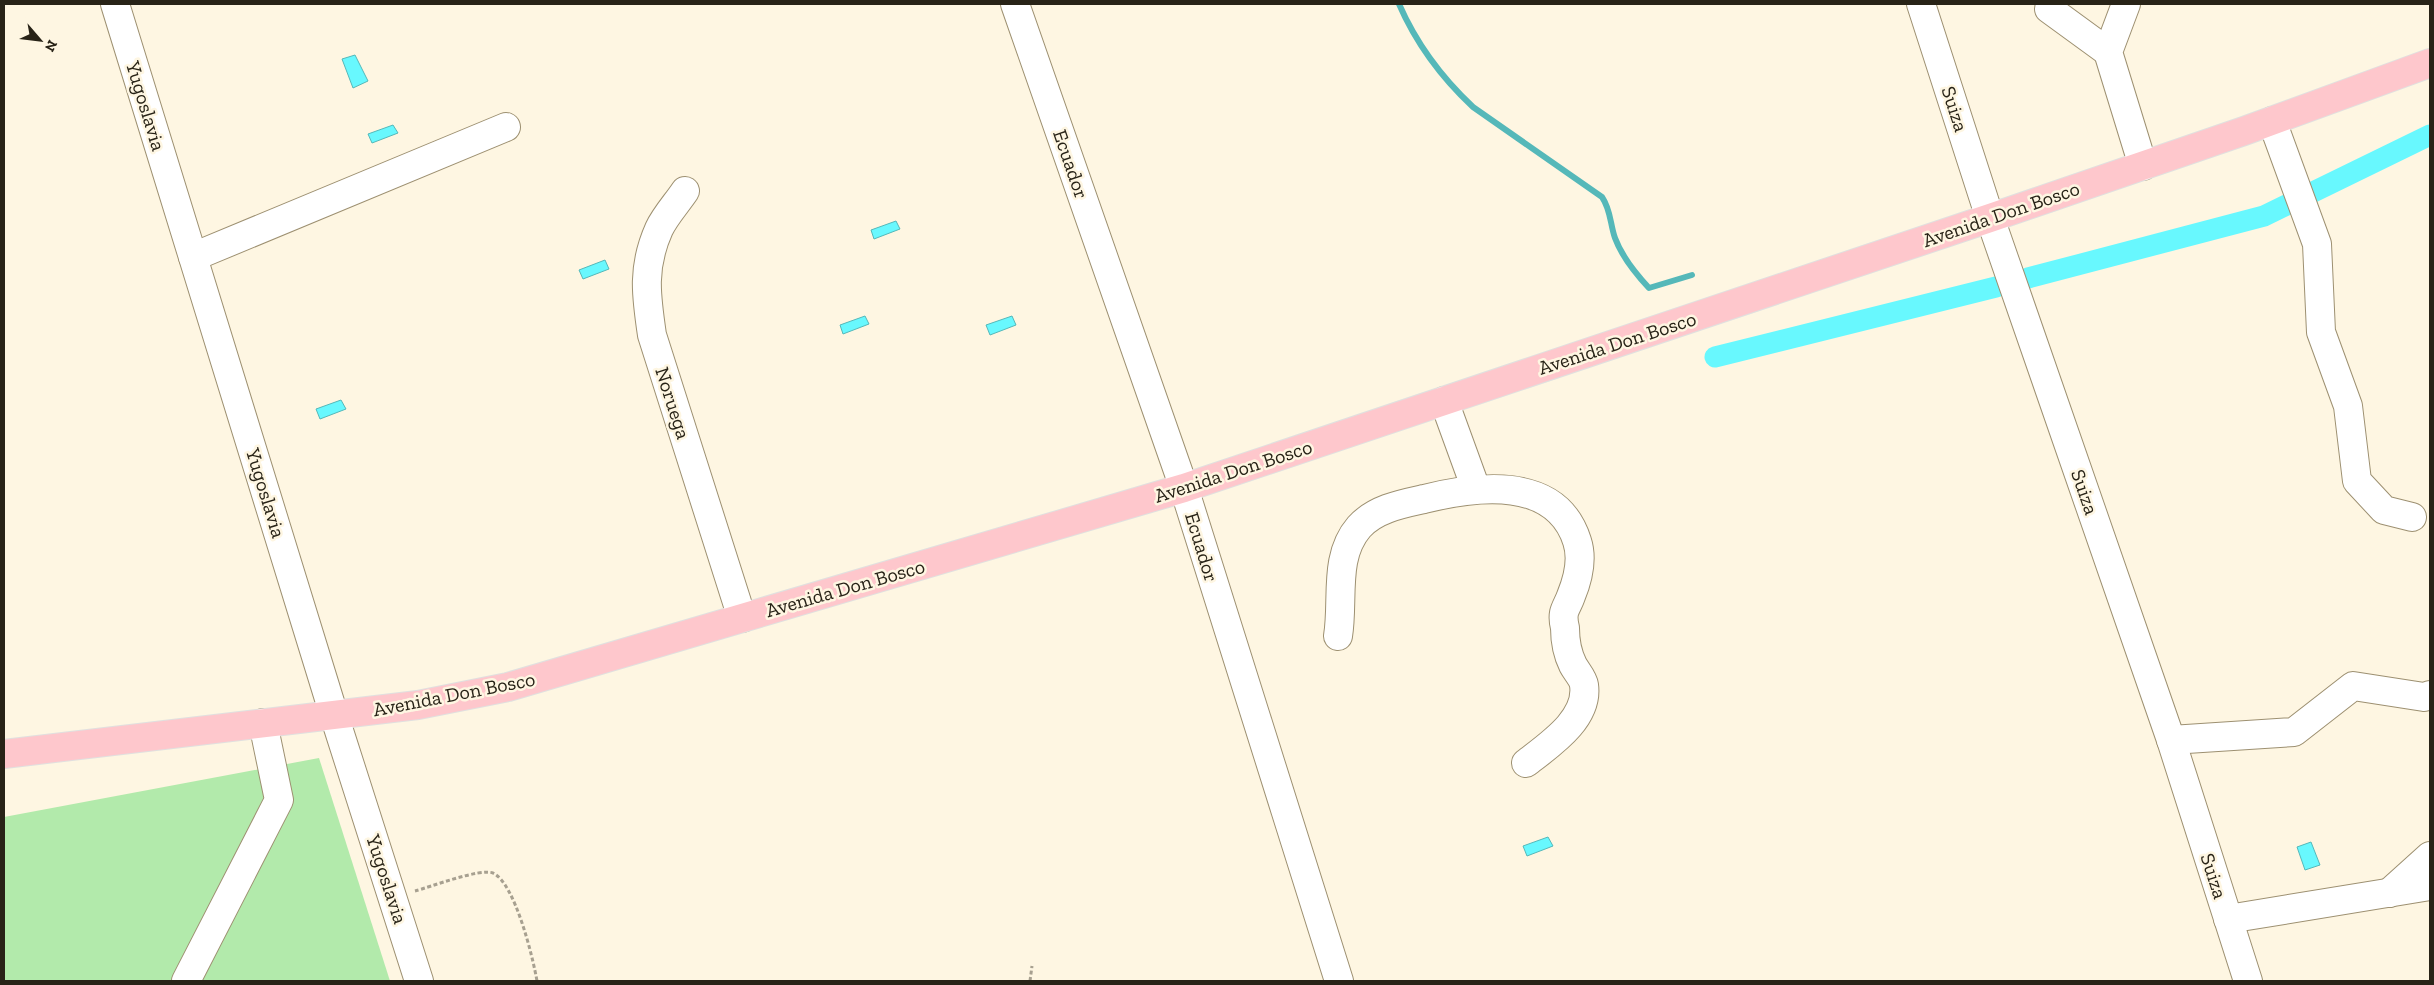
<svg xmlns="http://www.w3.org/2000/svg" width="2434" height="985" font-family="'Zilla Slab',serif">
  <rect width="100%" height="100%" fill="#fef6e2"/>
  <!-- park -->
  <path fill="#b2eaab" d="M319 758 390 981H4V817Z"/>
  <!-- water -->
  <g fill="#68f8fe" stroke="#55b8b9">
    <path d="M355 55 368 81 353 88 342 59Z"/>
    <path d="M393 125 398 133 372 143 368 134Z"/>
    <path d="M896 221 900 229 874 239 871 230Z"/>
    <path d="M605 260 609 269 583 279 579 270Z"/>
    <path d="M865 316 869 324 843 334 840 325Z"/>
    <path d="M1012 316 1016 325 990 335 986 325Z"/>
    <path d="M341 400 346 409 320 419 316 409Z"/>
    <path d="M1548 837 1553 846 1527 856 1523 846Z"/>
    <path d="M2311 842 2320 865 2305 870 2297 847Z"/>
  </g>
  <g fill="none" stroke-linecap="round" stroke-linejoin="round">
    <!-- stream -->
    <path stroke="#55b8b9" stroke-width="6" d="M1399 4C1416 43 1442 78 1473 107L1602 197C1611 210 1610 224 1615 238 1622 257 1635 273 1649 288L1692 275"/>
    <!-- canal -->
    <g stroke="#68f8fe" stroke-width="21">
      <path d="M2028 278 2264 216 2430 135"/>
      <path d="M1715 357 1996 287"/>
    </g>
    <!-- minor casing -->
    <g stroke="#9d9071" stroke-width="30">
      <g id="minor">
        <path d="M115 4 334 715 419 981"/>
        <path d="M1015 4 1184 488 1339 981"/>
        <path d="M1921 4 1990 218 2171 740 2248 981"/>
        <path d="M2052 4 2049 9 2108 52"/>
        <path d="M2126 4 2108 52 2143 166"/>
        <path d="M2272 121 2317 244 2321 332 2348 406 2357 481 2384 510 2412 517"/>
        <path d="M685 191C677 203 665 216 659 229 642 267 646 295 652 335L742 618"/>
        <path d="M193 257 506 127"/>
        <path d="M1444 401 1476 489"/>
        <path d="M1338 636C1344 600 1333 557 1359 527 1375 509 1401 504 1424 499 1476 486 1556 475 1577 541 1583 559 1578 579 1571 596 1569 602 1565 608 1564 613 1563 618 1564 624 1565 628 1565 640 1568 655 1573 665 1576 671 1583 678 1584 685 1589 719 1549 745 1526 763"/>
        <path d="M2171 740 2294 732 2353 686 2424 697 2430 695"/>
        <path d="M2389 893 2430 856"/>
        <path d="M2228 919 2430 886"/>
        <path d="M186 981 279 800 263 723"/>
      </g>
    </g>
    <!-- major casing -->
    <g stroke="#e1e0df" stroke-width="30">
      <path id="major" d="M4 754 418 705 508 687 1184 488 1990 218 2244 131 2430 63"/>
    </g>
    <!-- path -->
    <g stroke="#a7a090" stroke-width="3" stroke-dasharray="4 2.5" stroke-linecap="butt">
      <path d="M415 891C430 887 480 868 493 873 515 883 533 958 537 981"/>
      <path d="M1030 981 1032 966"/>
    </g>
    <!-- minor -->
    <use href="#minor" stroke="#fff" stroke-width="28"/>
    <!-- major -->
    <use href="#major" stroke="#fec7cc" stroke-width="28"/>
  </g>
  <g text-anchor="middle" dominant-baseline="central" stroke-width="5" stroke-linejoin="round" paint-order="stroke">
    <!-- street labels -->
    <g font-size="20" fill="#282317" stroke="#fef6e2">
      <text transform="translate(146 106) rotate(73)">Yugoslavia</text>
      <text transform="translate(1955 109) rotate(72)">Suiza</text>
      <text transform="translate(1071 164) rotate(71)">Ecuador</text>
      <text transform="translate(2001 214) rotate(-19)">Avenida Don Bosco</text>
      <text transform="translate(1617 343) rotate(-18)">Avenida Don Bosco</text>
      <text transform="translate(673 403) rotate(72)">Noruega</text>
      <text transform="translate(1233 471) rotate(-18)">Avenida Don Bosco</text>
      <text transform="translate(2085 492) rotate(71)">Suiza</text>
      <text transform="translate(266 493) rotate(73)">Yugoslavia</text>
      <text transform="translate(1202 547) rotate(73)">Ecuador</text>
      <text transform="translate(845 588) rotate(-16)">Avenida Don Bosco</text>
      <text transform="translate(454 694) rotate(-11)">Avenida Don Bosco</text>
      <text transform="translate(2214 876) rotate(72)">Suiza</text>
      <text transform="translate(387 879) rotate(72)">Yugoslavia</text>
    </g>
  </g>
  <!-- border -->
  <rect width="2434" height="985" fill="none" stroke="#282317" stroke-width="10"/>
  <!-- north arrow -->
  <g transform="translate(40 40) rotate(118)" stroke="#fef6e2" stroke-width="4" paint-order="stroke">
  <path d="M0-4L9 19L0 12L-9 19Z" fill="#282317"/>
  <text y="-8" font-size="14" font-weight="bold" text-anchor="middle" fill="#282317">N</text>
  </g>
</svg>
